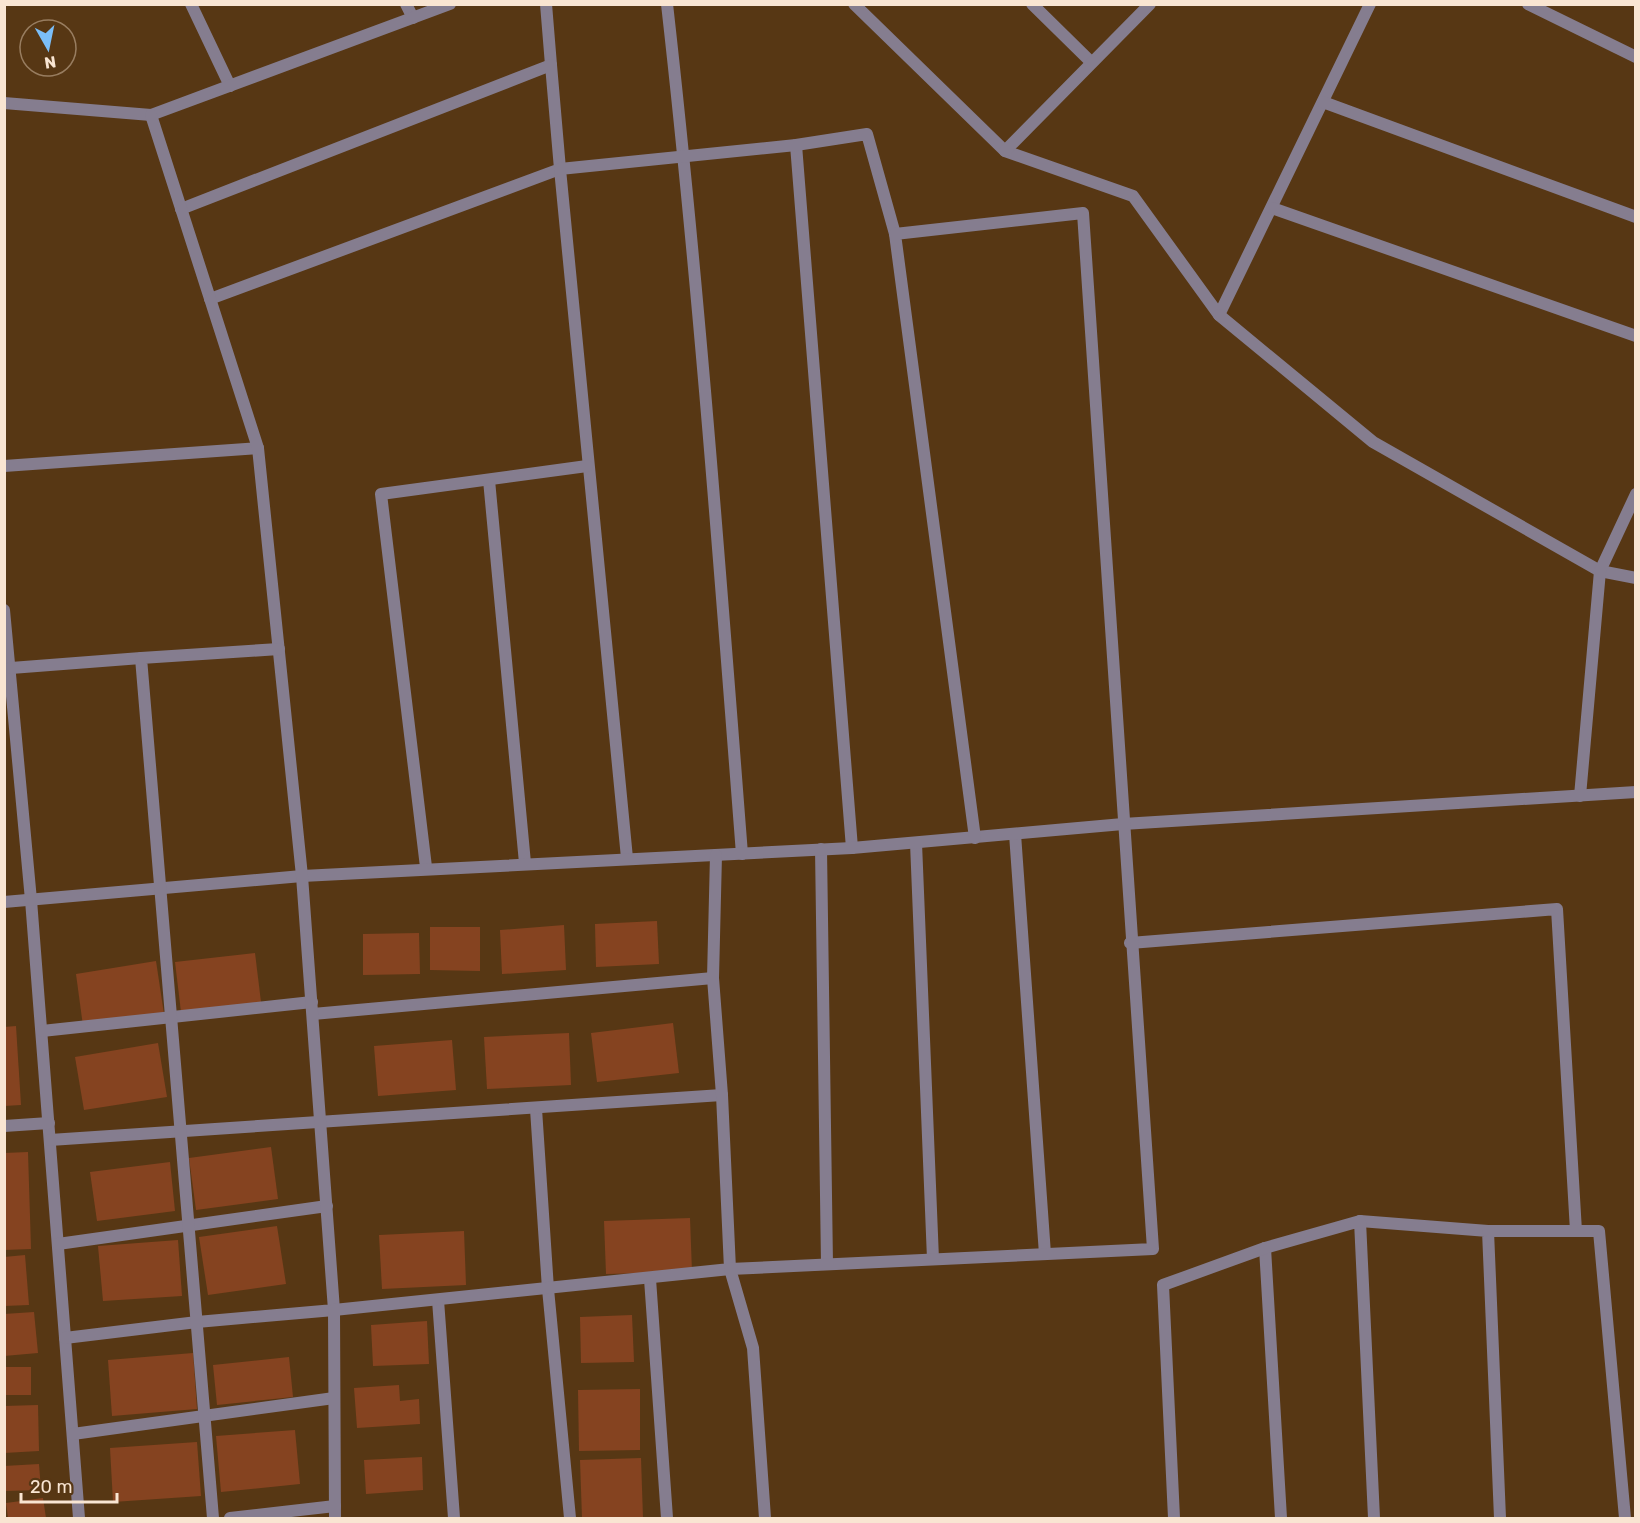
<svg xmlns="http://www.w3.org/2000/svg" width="1640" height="1523" font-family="Rubik,sans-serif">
  <rect width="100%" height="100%" fill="#573714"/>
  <!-- building -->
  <g fill="#854320">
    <path d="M657 921 659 964 596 967 595 924Z"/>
    <path d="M564 925 566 970 502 974 500 930Z"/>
    <path d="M430 927H480V971L430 970Z"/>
    <path d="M419 933 420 974 363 975V934Z"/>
    <path d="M255 953 261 1002 181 1012 175 962Z"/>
    <path d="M156 961 164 1014 83 1026 76 974Z"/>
    <path d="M673 1023 679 1073 597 1082 591 1033Z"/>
    <path d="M16 1026 21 1105 4 1106V1027Z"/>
    <path d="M569 1033 571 1085 487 1089 484 1037Z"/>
    <path d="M452 1040 456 1090 378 1096 374 1046Z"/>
    <path d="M158 1043 167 1097 84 1110 75 1057Z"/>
    <path d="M271 1147 278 1199 196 1210 189 1158Z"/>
    <path d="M28 1152 31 1249 4 1250V1153Z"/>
    <path d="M170 1162 175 1211 97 1221 90 1172Z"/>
    <path d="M690 1218 692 1272 606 1274 604 1221Z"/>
    <path d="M277 1226 286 1284 208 1295 199 1237Z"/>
    <path d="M464 1231 466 1285 382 1289 379 1235Z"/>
    <path d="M178 1240 182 1296 103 1301 98 1246Z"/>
    <path d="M25 1255 29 1305 4 1306V1257Z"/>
    <path d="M34 1312 38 1353 4 1356V1314Z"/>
    <path d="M632 1315 634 1362 581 1363 580 1317Z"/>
    <path d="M427 1321 429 1364 373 1366 371 1325Z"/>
    <path d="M193 1353 197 1409 112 1416 108 1360Z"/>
    <path d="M289 1357 293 1397 217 1405 213 1365Z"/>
    <rect x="4" y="1367" width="27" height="28"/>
    <path d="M399 1385 400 1401 419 1399 420 1424 357 1428 354 1388Z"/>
    <path d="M640 1389V1450L579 1451 578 1390Z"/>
    <path d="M38 1405 39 1451 4 1453V1406Z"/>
    <path d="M295 1430 300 1484 221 1492 216 1436Z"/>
    <path d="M197 1442 201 1496 113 1502 110 1448Z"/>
    <path d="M422 1457 423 1490 366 1494 364 1460Z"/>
    <path d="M641 1458 643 1518H582L580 1460Z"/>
    <path d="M39 1464 41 1490 4 1491V1466Z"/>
    <path d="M43 1498 46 1518H8L6 1503Z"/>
  </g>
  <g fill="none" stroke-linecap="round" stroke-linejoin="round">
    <!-- minor -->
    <g stroke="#857d8f" stroke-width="12">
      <path d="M191 4 230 86"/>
      <path d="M406 4 413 18"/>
      <path d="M546 4 551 65"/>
      <path d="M667 4C699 287 720 571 742 854"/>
      <path d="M854 4 1005 151 1133 196 1219 315 1370 4"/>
      <path d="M1032 4 1091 62"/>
      <path d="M1528 4 1636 57"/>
      <path d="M1323 102 1636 217"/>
      <path d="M4 103 151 115 450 4"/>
      <path d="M796 145 852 848"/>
      <path d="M1005 151 1150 4"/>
      <path d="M1272 208 1636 336"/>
      <path d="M181 209 551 65 560 169 210 299"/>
      <path d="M1219 315 1373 442 1600 571 1636 578"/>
      <path d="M4 466 258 448"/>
      <path d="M489 480 525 863"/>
      <path d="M4 610 31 900 79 1518"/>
      <path d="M11 668 141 658"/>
      <path d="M1580 796 1600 571 1636 494"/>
      <path d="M1015 834 1045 1254"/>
      <path d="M916 843 933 1259"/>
      <path d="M821 849 827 1264"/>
      <path d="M627 858 560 169 796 145 867 134 895 234"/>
      <path d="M426 867 381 494 587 466"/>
      <path d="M4 902 302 876 852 848 1123 824 1636 792"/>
      <path d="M1130 943 1557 909 1576 1231"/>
      <path d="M313 1014 713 978"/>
      <path d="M42 1031 312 1002"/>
      <path d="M536 1109 548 1289 570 1518"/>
      <path d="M4 1126 49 1123"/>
      <path d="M50 1140C274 1123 498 1112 722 1095"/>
      <path d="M1360 1221 1488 1231 1500 1518"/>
      <path d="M1488 1231H1599L1625 1518"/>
      <path d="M58 1244 327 1206"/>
      <path d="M1265 1248 1281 1518"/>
      <path d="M650 1279 667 1518"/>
      <path d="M438 1300 454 1518"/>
      <path d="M65 1338 197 1322 334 1310 302 876 258 448 151 115"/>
      <path d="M73 1434 334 1398"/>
      <path d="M213 1518 141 658 279 649"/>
      <path d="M230 1518 335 1506"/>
      <path d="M335 1518 334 1310 730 1269 722 1095 713 978 716 855"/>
      <path d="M765 1518 753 1348 730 1269 1153 1249 1083 213 895 234 975 838"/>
      <path d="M1174 1518 1163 1285 1265 1248 1360 1221 1374 1518"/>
    </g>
  </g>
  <!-- border -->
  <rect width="1640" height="1523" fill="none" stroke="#f9e5d2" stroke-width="12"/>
  <!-- north arrow -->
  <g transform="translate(48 48) rotate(171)"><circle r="28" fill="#573714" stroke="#987d60" stroke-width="1.5"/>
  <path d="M0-4.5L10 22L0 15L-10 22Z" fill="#7bbef8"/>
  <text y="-9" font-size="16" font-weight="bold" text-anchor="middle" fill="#f9e5d2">N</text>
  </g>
  <!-- scale -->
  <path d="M21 1493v9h96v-9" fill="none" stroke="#f9e5d2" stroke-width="3"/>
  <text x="30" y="1493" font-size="18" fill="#f9e5d2" stroke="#573714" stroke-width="4.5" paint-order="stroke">20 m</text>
</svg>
